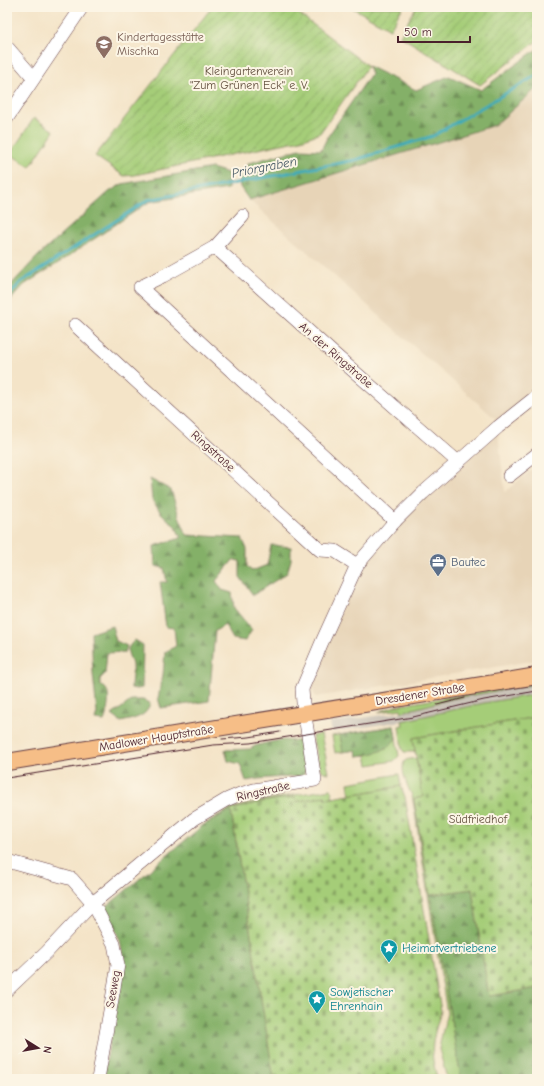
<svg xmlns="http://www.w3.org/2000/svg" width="544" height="1086" font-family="'Comic Neue',sans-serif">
  <defs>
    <pattern id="forest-firs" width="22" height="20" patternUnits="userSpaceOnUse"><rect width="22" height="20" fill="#84b068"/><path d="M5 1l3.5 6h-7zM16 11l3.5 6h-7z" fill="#6e8f56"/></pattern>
    <pattern id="cemetery-stones" width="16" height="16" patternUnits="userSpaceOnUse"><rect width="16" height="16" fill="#a5cd78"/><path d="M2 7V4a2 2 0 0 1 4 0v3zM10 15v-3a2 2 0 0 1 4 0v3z" fill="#88a663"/></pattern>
    <pattern id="garden-furrows" width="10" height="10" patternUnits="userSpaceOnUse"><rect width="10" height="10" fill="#a5cd78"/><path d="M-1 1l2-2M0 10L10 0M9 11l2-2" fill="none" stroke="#88a663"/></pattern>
  </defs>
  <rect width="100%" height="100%" fill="#fcf5e5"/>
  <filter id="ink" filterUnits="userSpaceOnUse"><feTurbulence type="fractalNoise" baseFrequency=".025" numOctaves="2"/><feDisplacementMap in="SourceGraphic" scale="8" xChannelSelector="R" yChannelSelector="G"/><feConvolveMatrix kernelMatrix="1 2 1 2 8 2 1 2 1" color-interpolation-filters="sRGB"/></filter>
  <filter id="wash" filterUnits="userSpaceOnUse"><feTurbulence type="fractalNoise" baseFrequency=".012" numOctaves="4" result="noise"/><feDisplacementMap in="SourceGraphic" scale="16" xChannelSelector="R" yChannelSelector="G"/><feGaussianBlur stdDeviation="0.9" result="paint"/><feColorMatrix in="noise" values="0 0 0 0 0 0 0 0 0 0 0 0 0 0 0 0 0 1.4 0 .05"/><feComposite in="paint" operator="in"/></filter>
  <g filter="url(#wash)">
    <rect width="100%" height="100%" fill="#f4e4c8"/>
    <!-- built -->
    <g fill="#e7d4b7">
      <path d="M537 88V391L498 421 249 200 495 125Z"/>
      <path d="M498 433 505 492 537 465V660L316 697 309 685 360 569 398 523Z"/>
    </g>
    <!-- railway -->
    <path fill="#cac3b8" d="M537 684V694L484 703 415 719 332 732 330 723 402 712 451 699Z"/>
    <!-- grass -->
    <g fill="#a5cd78" stroke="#787652">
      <path d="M34 118 54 131 30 167 10 154Z"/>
      <path d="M537 682V684L451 699 402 712 401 709 378 712 395 706Z"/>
      <path d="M537 694V717L413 738 415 752H404L402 749 399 726 403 725 402 721 484 703Z"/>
      <path d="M394 726 399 756 394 761 368 765 366 755 357 756 356 750 335 753 332 736Z"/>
      <path d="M321 734 329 773 324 772 320 769 312 736Z"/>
      <path d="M416 758 423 797 414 799 461 1079H447L439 1049 442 1034 447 1013 412 795C408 789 398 765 406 760 408 759 413 759 416 758Z"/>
      <path d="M399 774 401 786 350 795 348 783Z"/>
      <path d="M331 789 333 798 326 799 325 796 295 802 294 797 261 802 231 810 202 826 229 809 258 801Z"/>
    </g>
    <!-- forest -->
    <g fill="url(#forest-firs)" stroke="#67684a">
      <path d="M537 49V88L495 125 249 200 240 187 239 178 249 163 300 149 321 150 328 136 371 74 368 66 416 90 449 76 481 90Z"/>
      <path d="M212 168 228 173V189L149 202 60 262 24 285 7 304V289L38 256 109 192 122 184Z"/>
      <path d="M150 479 171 490 179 516 187 535 242 538 247 549V567L252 571 267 565 271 545 291 547V560L287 573 253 595 240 577V561L233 560 216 581 222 590 232 593 234 608 252 630 245 641 233 639 225 625 215 631 209 701 161 708 158 698 163 675 165 652 176 646 174 628 166 627 160 582H167L164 568 155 566 154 546 181 538 176 527 161 513 152 500Z"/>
      <path d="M112 626 116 641 127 646 125 652 107 653 105 674 100 679V685C102 686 105 687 106 689 111 695 107 715 104 721L95 720 97 713 93 674 91 633Z"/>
      <path d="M135 640 143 645 142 688 137 689 131 688C131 681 133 672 132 665 129 652 123 651 135 640Z"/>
      <path d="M132 700H143L150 703C148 717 133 719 121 722L112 715Z"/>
      <path d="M394 726 396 738C387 752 372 754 357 756L356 750 343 752 340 735Z"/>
      <path d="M281 740 301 741 306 753 308 768 302 776C283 778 265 777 246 781L240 764 228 761 225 750 250 749 255 746 266 743Z"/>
      <path d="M231 810 274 1079H103L124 963 120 940 105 908 202 826Z"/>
      <path d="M472 889 489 996 537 988V1079H461L430 895Z"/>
    </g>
    <!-- cemetery -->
    <g fill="url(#cemetery-stones)" stroke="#787652">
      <path d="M537 717V988L489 996 472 889 430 895 414 799 423 797 413 738Z"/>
      <path d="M401 786 405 797 441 1011C433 1038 428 1052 438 1079H274L231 810 261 802 295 797 296 802 325 796 326 799Z"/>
    </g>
    <!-- garden -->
    <g fill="url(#garden-furrows)" stroke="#787652">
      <path d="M212 7H290L368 66 320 133 301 140 135 175 124 176 95 156Z"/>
      <path d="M351 7H403L390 29Z"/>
      <path d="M416 7H537V41L480 85 400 36Z"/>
    </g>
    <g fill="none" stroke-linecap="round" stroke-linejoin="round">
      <!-- stream -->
      <path stroke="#3cabba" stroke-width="3" d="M7 298 21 282 148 200 355 160 433 136 537 75"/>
    </g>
  </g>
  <g filter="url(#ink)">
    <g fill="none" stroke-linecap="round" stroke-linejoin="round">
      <!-- minor casing -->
      <g stroke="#643d43" stroke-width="14">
        <g id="minor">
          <path d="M7 47 33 77"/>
          <path d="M7 118 82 7"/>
          <path d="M243 216 215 247 333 353 458 462"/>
          <path d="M215 247 163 276 140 287 395 521"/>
          <path d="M75 325 320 550 335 551 357 565"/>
          <path d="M509 476 537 454"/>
          <path d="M7 861 72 879 93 903 114 944 118 965 98 1079"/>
          <path d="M7 990 47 952 93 903 194 819 226 800 240 794 254 790 315 780 303 703 302 689 322 642 357 565 395 521 423 493 498 427 537 396"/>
        </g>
      </g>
      <!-- major casing -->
      <g stroke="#643d43" stroke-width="18">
        <path id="major" d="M7 762 537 676"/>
      </g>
      <!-- minor -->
      <use href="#minor" stroke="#fff" stroke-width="13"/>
      <!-- major -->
      <use href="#major" stroke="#f6be87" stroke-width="16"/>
      <!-- tram -->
      <g stroke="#4a1f2b" stroke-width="1">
        <path d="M437 705 465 698"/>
        <path d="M222 739 249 737 280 732"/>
        <path d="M7 778 213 745 250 743 413 717 484 700 537 691"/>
      </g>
    </g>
  </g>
  <!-- icons -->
  <defs>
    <g id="school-pin" transform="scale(0.9)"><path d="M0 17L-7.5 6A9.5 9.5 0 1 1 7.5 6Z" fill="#8d6e63" stroke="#fcf5e5"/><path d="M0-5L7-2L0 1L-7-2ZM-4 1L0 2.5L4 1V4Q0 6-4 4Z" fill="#fff"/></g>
    <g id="office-pin" transform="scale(0.9)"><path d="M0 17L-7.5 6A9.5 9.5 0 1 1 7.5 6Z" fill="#5c6f8a" stroke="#fcf5e5"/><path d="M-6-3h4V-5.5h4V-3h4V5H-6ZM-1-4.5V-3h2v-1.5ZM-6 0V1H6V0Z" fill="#fff"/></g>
    <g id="sight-pin" transform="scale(0.9)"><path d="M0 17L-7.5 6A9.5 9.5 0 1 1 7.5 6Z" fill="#0f9aa8" stroke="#fcf5e5"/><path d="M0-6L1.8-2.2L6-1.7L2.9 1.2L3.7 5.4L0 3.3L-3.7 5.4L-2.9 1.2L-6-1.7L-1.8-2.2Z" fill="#fff"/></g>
  </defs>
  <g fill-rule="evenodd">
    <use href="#school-pin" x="104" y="44"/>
    <use href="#office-pin" x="438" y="562"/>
    <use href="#sight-pin" x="389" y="948"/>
    <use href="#sight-pin" x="317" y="999"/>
  </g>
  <g text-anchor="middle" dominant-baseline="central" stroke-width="4" stroke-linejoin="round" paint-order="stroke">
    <!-- education labels -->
    <g font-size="12" fill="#785e54" stroke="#fcf5e5" text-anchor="start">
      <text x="117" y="37">Kindertagesstätte<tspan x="117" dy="14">Mischka</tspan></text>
    </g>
    <!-- park labels -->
    <g font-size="12" fill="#655342" stroke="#fcf5e5">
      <text x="249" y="71">Kleingartenverein<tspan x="249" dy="14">"Zum Grünen Eck" e. V.</tspan></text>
      <text x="478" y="819">Südfriedhof</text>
    </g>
    <!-- street labels -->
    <g font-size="12" fill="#4a1f2b" stroke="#fcf5e5">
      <text transform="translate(336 355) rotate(41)">An der Ringstraße</text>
      <text transform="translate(213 451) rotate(42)">Ringstraße</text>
      <text transform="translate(420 694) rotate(-9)">Dresdener Straße</text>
      <text transform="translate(156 738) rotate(-9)">Madlower Hauptstraße</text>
      <text transform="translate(263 791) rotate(-13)">Ringstraße</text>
      <text transform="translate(113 989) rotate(-80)">Seeweg</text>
    </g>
    <!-- service labels -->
    <g font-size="12" fill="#4e5e75" stroke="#fcf5e5" text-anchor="start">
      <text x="451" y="562">Bautec</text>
    </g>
    <!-- culture labels -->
    <g font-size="12" fill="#0d838f" stroke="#fcf5e5" text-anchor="start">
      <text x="402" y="948">Heimatvertriebene</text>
      <text x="330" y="992">Sowjetischer<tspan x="330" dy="14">Ehrenhain</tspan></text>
    </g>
    <!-- water labels -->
    <g font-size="13" font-style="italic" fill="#445764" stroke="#fcf5e5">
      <text transform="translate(264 167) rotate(-11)">Priorgraben</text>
    </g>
  </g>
  <!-- margin -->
  <rect width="544" height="1086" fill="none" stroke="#fcf5e5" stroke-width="24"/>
  <!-- north arrow -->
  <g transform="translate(38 1048) rotate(101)" stroke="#fcf5e5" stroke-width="3" paint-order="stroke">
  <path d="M0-3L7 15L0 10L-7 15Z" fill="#4a1f2b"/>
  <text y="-6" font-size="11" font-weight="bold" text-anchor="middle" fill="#4a1f2b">N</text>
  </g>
  <!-- scale -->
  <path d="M398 36v6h72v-6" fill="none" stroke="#4a1f2b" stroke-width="2"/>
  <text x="404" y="36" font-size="12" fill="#4a1f2b" stroke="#fcf5e5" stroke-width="3" paint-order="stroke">50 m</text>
</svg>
